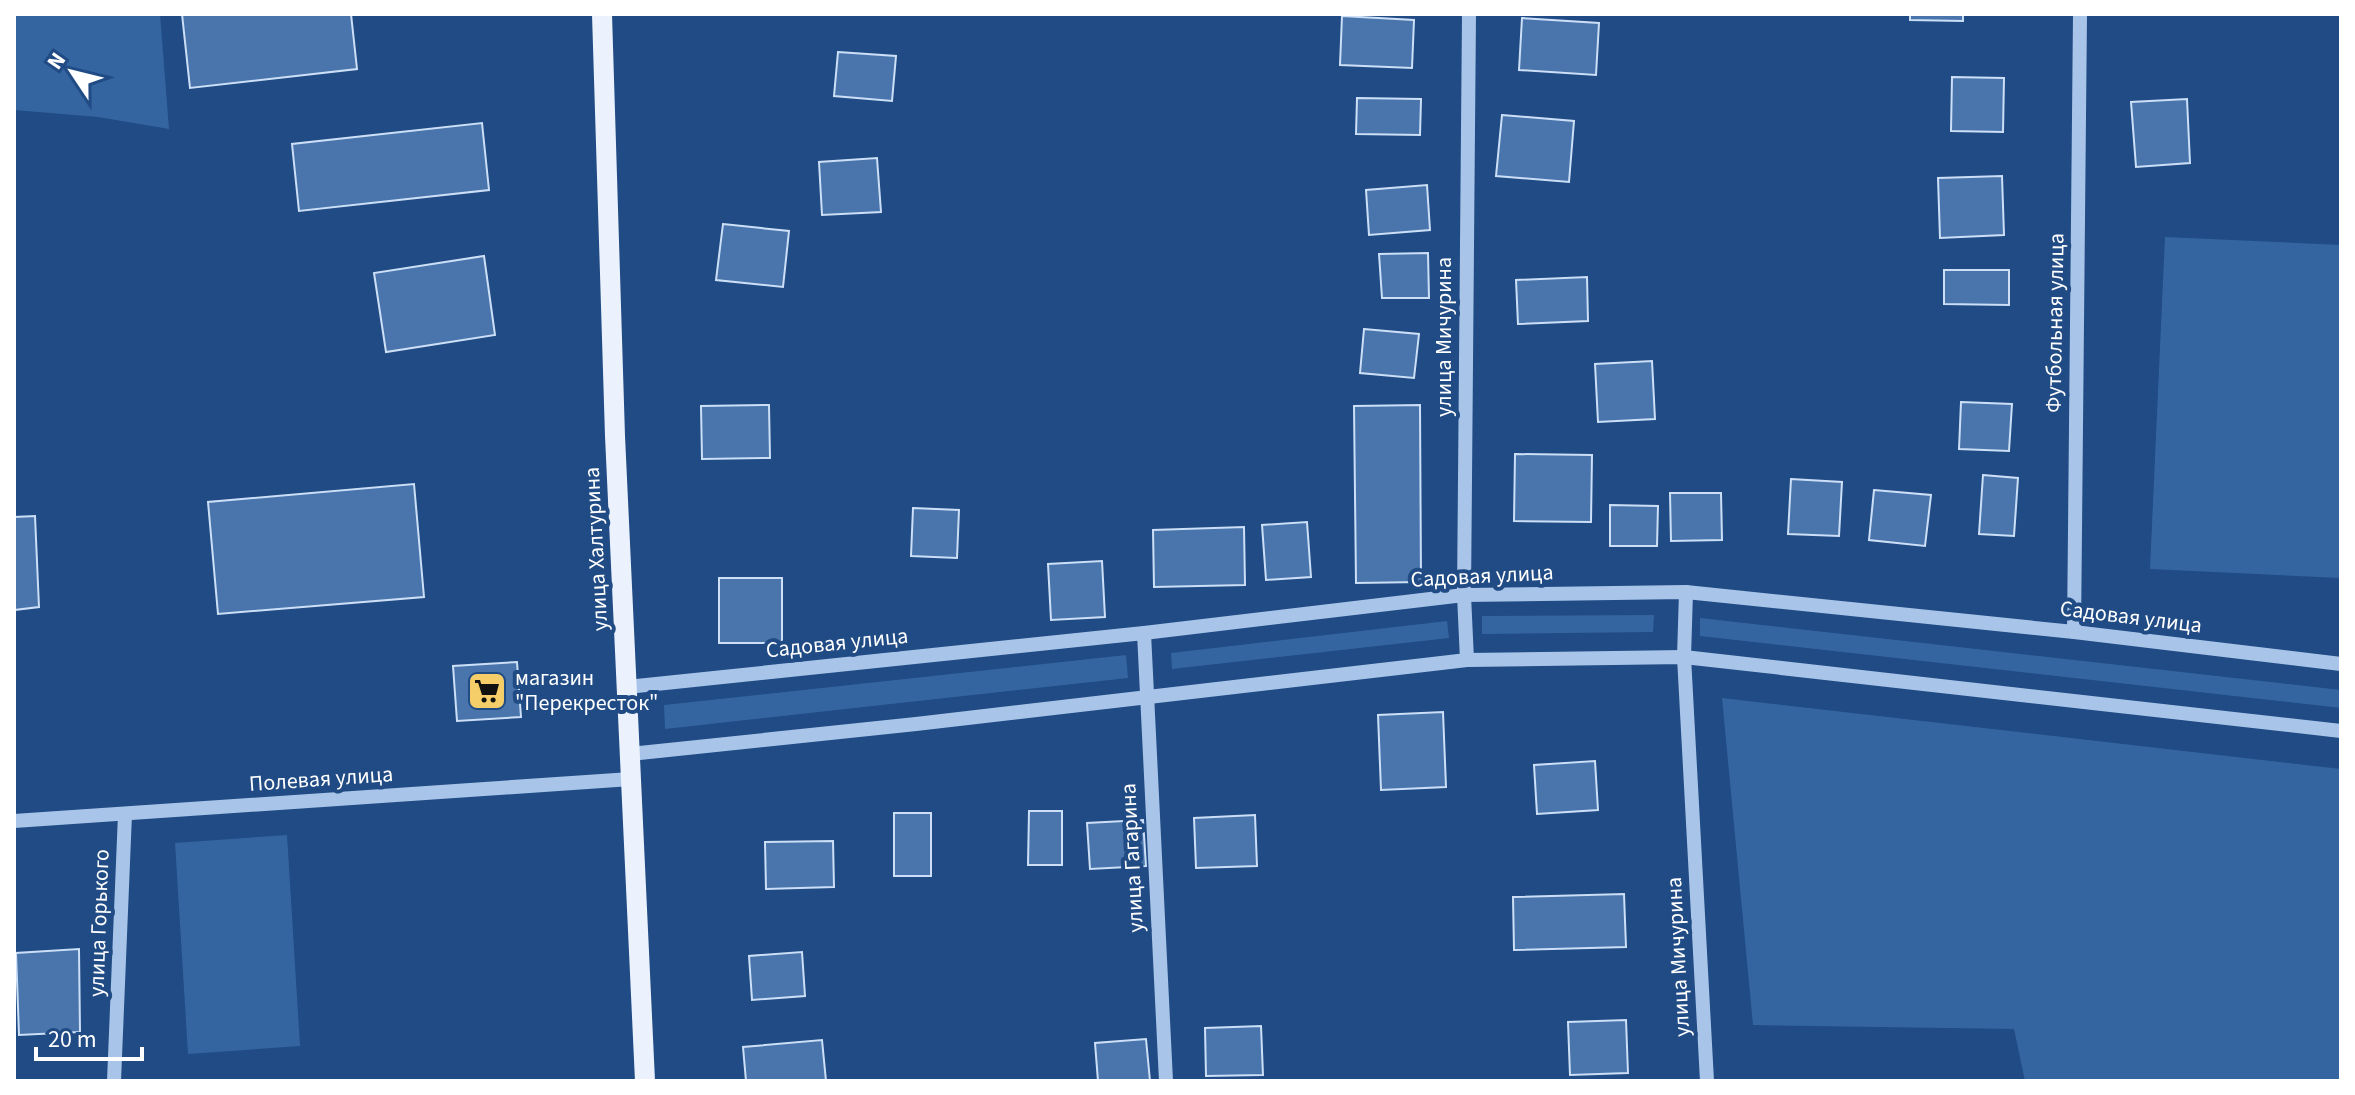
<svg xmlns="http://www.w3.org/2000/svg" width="2355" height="1095" font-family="'Source Sans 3',sans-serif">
  <rect width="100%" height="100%" fill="#204b84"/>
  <!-- green -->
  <g fill="#3465a1">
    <path d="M14 14H160L169 129 98 117 14 110Z"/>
    <path d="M2165 237 2341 245V578L2150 569Z"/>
    <path d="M1654 615 1653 632 1482 634V616Z"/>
    <path d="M1700 618 2341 690V708L1700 636Z"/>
    <path d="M1447 621 1449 638 1172 669 1171 653Z"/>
    <path d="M1126 655 1128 678 665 729 664 705Z"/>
    <path d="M1722 698 2341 769V1081H2025L2014 1029 1753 1025Z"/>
    <path d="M287 835 300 1046 188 1054 175 843Z"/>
  </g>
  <!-- building -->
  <g fill="#4975ac" stroke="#ccdff7" stroke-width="2">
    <path d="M182 14H351L357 69 190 88Z"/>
    <path d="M1910 14H1963V21L1910 20Z"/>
    <path d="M1342 16 1414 20 1412 68 1340 65Z"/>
    <path d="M1522 18 1599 23 1596 75 1519 70Z"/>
    <path d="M838 52 896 56 892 101 834 96Z"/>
    <path d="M1952 77 2004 78 2003 132 1951 131Z"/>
    <path d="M1357 98 1421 99 1420 135 1356 134Z"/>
    <path d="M2187 99 2190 163 2136 167 2131 102Z"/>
    <path d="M1502 115 1574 121 1569 182 1496 176Z"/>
    <path d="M482 123 489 190 299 211 292 144Z"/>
    <path d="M877 158 881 212 822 215 819 162Z"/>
    <path d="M2002 176 2004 235 1940 238 1938 178Z"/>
    <path d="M1427 185 1430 230 1369 235 1366 190Z"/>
    <path d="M723 224 789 231 783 287 716 280Z"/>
    <path d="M1428 253 1429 298H1382L1379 254Z"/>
    <path d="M484 256 495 335 386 352 374 273Z"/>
    <path d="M1944 270H2009V305L1944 304Z"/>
    <path d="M1587 277 1588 321 1518 324 1516 280Z"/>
    <path d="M1364 329 1419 334 1414 378 1360 373Z"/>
    <path d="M1652 361 1655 419 1598 422 1595 364Z"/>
    <path d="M1961 402 2012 404 2009 451 1959 449Z"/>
    <path d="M769 405 770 458 702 459 701 406Z"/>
    <path d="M1420 405 1421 582 1356 583 1354 406Z"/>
    <path d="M1515 454 1592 455 1591 522 1514 521Z"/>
    <path d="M1983 475 2018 478 2014 536 1979 534Z"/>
    <path d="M1791 479 1842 482 1839 536 1788 534Z"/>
    <path d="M414 484 424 597 218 614 208 502Z"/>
    <path d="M1874 490 1931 495 1925 546 1869 540Z"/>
    <path d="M1670 493H1721L1722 540 1671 541Z"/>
    <path d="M1610 505 1658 506 1657 546H1610Z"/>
    <path d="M913 508 959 510 957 558 911 556Z"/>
    <path d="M35 516 39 607 14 610V517Z"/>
    <path d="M1307 522 1311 577 1266 580 1262 525Z"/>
    <path d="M1244 527 1245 585 1154 587 1153 530Z"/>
    <path d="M1102 561 1105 617 1051 620 1048 564Z"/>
    <rect x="719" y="578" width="63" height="65"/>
    <path d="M517 662 521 717 457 721 453 666Z"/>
    <path d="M1443 712 1446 787 1381 790 1378 715Z"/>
    <path d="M1595 761 1598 810 1537 814 1534 765Z"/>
    <path d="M1029 811H1062V865H1028Z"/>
    <rect x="894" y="813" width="37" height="63"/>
    <path d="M1255 815 1257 866 1196 868 1194 818Z"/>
    <path d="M1143 820 1146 866 1090 869 1087 823Z"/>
    <path d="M833 841 834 887 766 889 765 842Z"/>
    <path d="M1624 894 1626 947 1514 950 1513 897Z"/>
    <path d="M79 949 80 1032 19 1035 16 953Z"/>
    <path d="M802 952 805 996 752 1000 749 956Z"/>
    <path d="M1626 1020 1628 1073 1570 1075 1568 1022Z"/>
    <path d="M1261 1026 1263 1075 1206 1076 1205 1028Z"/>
    <path d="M1146 1039 1150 1081H1098L1095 1043Z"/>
    <path d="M822 1040 826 1081H746L743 1047Z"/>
  </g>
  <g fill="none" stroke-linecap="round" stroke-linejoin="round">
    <!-- minor -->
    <g stroke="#a8c5e9" stroke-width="14">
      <path d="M1686 592 1684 657 1707 1081"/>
      <path d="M2074 632 2080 14"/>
      <path d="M1144 633 1166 1081"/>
      <path d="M1467 660 1464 595 1469 14"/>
      <path d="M627 687 1144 633 1464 595 1686 592 2074 632 2341 664"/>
      <path d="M630 754 916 724 1467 660 1684 657 2341 731"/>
      <path d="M14 821 631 779"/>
      <path d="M114 1081 125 814"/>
    </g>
    <!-- major -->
    <path stroke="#ebf2fe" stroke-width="20" d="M602 14 615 436 645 1081"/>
  </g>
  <!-- icons -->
  <defs>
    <g id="supermarket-square" transform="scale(2)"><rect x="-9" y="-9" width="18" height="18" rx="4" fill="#f6ce69" stroke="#204b84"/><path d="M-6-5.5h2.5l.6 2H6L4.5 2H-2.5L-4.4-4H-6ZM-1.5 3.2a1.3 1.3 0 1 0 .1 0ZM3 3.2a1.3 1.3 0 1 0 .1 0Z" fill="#111"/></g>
  </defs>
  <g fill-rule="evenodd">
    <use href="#supermarket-square" x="487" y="691"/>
  </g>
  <g text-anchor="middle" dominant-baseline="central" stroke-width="8" stroke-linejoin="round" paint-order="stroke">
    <!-- street labels -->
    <g font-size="22" fill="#fff" stroke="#204b84">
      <text transform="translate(2055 323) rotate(-89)">Футбольная улица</text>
      <text transform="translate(1444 337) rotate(-90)">улица Мичурина</text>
      <text transform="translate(596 549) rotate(-93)">улица Халтурина</text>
      <text transform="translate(1482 576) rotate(-3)">Садовая улица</text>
      <text transform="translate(2131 617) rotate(7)">Садовая улица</text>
      <text transform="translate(837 643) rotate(-6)">Садовая улица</text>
      <text transform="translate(321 779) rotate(-4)">Полевая улица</text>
      <text transform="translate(1132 858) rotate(-93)">улица Гагарина</text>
      <text transform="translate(99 923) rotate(-88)">улица Горького</text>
      <text transform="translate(1678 957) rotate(-93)">улица Мичурина</text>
    </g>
    <!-- poi labels -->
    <g font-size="22" fill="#fff" stroke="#204b84" text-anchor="start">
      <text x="515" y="678">магазин<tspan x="515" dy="25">"Перекресток"</tspan></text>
    </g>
  </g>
  <!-- border -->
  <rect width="2355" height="1095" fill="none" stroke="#ffffff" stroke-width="32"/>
  <!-- north arrow -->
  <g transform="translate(72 72) rotate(305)" stroke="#204b84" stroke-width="6" paint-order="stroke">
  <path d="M0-6L14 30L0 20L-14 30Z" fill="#ffffff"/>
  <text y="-12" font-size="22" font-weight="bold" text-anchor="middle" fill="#ffffff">N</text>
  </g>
  <!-- scale -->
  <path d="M36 1047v12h106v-12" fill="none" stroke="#ffffff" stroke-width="4"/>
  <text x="48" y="1047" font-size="24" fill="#ffffff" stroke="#204b84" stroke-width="6" paint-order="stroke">20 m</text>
</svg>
